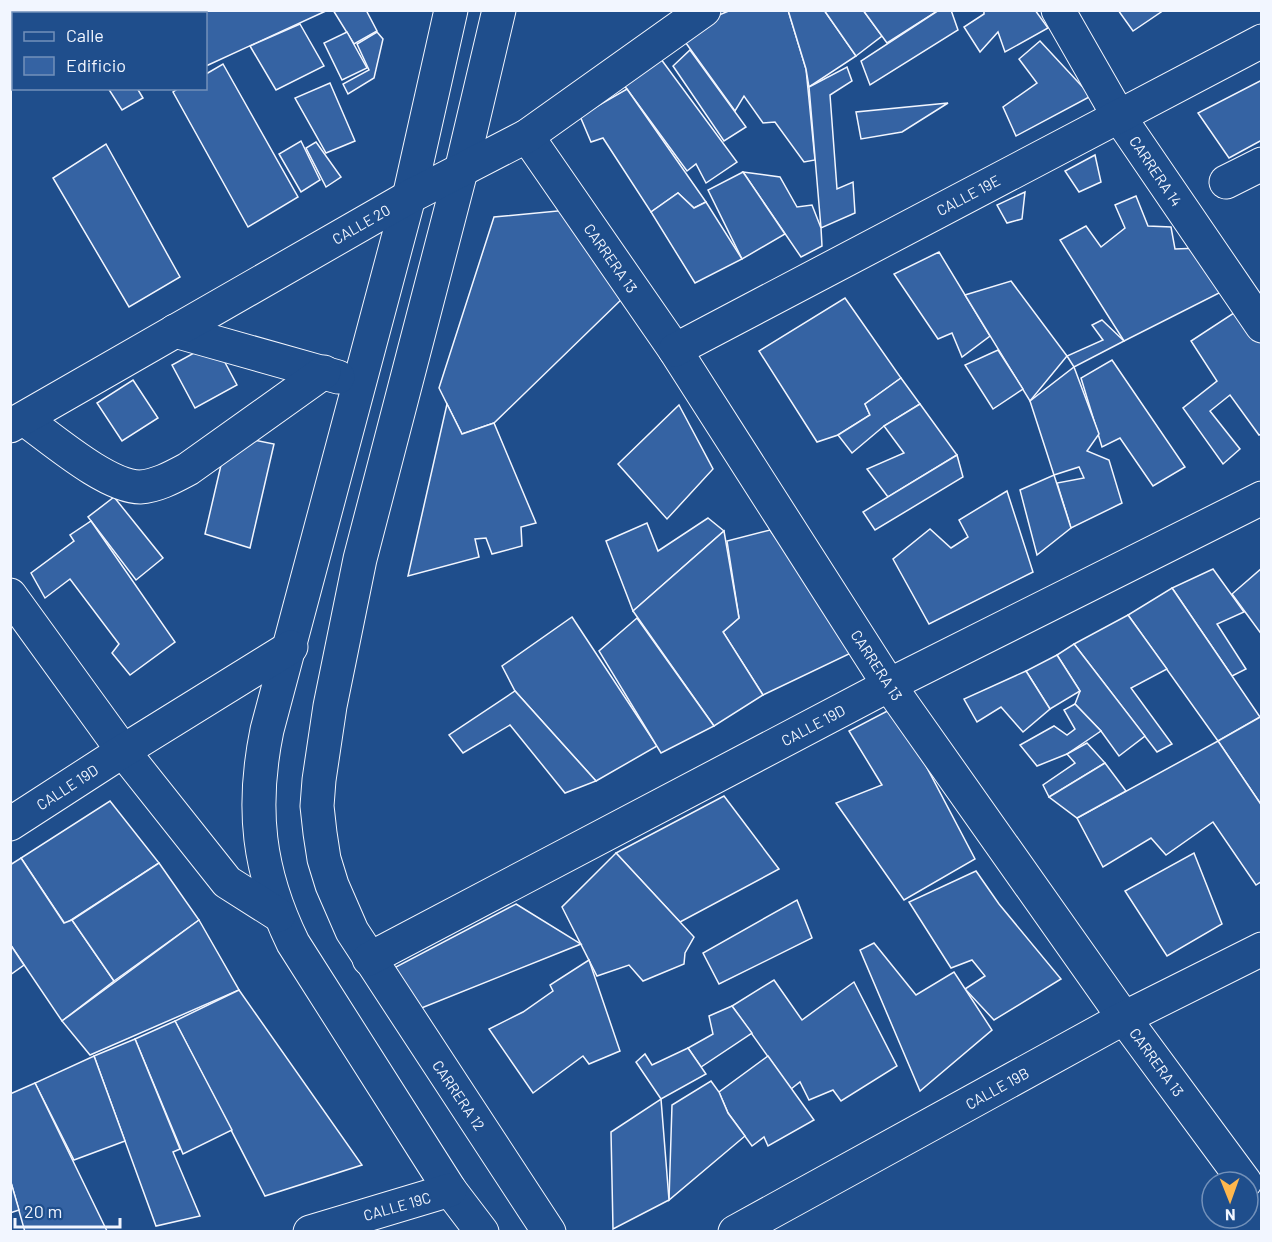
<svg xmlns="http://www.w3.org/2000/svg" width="1272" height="1242" font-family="Barlow,sans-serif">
  <rect width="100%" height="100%" fill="#1f4e8c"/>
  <!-- building -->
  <g fill="#3563a3" stroke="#f2f6ff" stroke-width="1.5">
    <path d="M38 10H65L67 14H32Z"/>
    <path d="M65 10H126L127 14H67Z"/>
    <path d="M147 10H328L206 66V14H140Z"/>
    <path d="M333 10H366L377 31 354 44Z"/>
    <path d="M731 10H788L806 69 815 160 804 162 775 122 763 123 744 96 735 111 678 32Z"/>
    <path d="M788 10H824L856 56 809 87 806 69Z"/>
    <path d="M824 10H863L882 36 856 56Z"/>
    <path d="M863 10H939L887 43Z"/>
    <path d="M939 10H951L958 30 870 85 861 61Z"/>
    <path d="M984 10H1035L1048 28 1005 52 998 32 980 52 964 27 984 14Z"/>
    <path d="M1118 10H1164L1133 31Z"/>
    <path d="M300 24 324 66 276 90 250 46Z"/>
    <path d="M347 32 367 68 342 80 324 43Z"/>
    <path d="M377 32 383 39 374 78 348 94 343 84 369 70 357 44Z"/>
    <path d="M10 36 14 40V71H11Z"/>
    <path d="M1040 41 1091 96 1016 136 1003 107 1037 83 1019 59Z"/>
    <path d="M690 50 746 127 724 141 673 66Z"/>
    <path d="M655 51 737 162 706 183 696 164 687 171 621 81Z"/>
    <path d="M223 64 298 197 248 227 173 92 179 88H206V74Z"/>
    <path d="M847 67 852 81 830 95 837 189 853 182 855 213 821 228 809 87Z"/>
    <path d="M1262 80V140L1229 158 1198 113Z"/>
    <path d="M330 83 355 141 326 153 295 98Z"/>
    <path d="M108 88H137L143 98 122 110Z"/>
    <path d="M627 89 706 202 694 208 678 193 651 212 603 138 591 142 580 116Z"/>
    <path d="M948 103 902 132 861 139 856 112Z"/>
    <path d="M301 141 320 180 301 192 279 154Z"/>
    <path d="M316 142 341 177 326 187 306 148Z"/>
    <path d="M106 144 180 277 129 307 53 178Z"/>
    <path d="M1095 155 1101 182 1079 192 1065 171Z"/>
    <path d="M743 172 780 177 797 207 812 205 821 228 822 246 801 257Z"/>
    <path d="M743 172 785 234 742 259 708 190Z"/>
    <path d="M1025 192 1022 219 1007 223 997 205Z"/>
    <path d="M678 193 694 208 706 202 742 259 695 283 651 212Z"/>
    <path d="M1136 196 1148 226 1171 227 1175 249 1200 248 1229 288 1124 341 1060 240 1086 226 1101 247 1125 228 1115 205Z"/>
    <path d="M568 210 624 297 494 423 462 434 439 388 494 217Z"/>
    <path d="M939 252 990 336 962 357 952 333 938 339 894 274Z"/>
    <path d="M1011 281 1067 356 1030 401 965 295Z"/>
    <path d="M845 298 901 378 865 404 870 415 838 435 817 442 759 351Z"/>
    <path d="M1246 305 1262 334V434L1259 435 1230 395 1210 411 1240 449 1223 464 1183 408 1217 381 1191 341Z"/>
    <path d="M1102 320 1124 341 1074 367 1067 356 1103 340 1092 325Z"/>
    <path d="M214 342 237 385 195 408 172 365Z"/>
    <path d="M998 350 1023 389 993 409 965 365Z"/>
    <path d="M1112 360 1185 467 1153 486 1120 438 1102 447 1081 378Z"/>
    <path d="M1074 367 1099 434 1087 451 1109 460 1122 503 1071 528 1057 483 1084 478 1079 467 1054 475 1030 401Z"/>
    <path d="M901 378 920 404 884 426 852 453 838 435 870 415 865 404Z"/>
    <path d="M133 380 158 418 122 441 97 403Z"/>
    <path d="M447 404 462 434 494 423 536 523 521 527 522 546 492 554 486 538 475 539 479 557 408 576Z"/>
    <path d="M920 404 957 455 888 497 867 469 904 453 884 426Z"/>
    <path d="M679 405 713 469 667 519 618 464Z"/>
    <path d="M228 435 274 444 250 548 205 534Z"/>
    <path d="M957 455 963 477 875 530 863 512Z"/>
    <path d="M1054 475 1071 528 1037 555 1020 490Z"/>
    <path d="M1007 491 1033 572 929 624 893 559 930 529 951 548 968 537 959 520Z"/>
    <path d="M114 497 163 558 136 580 88 517Z"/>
    <path d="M708 518 724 531 633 611 606 541 647 523 658 551Z"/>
    <path d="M91 521 175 642 130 675 112 653 119 644 70 579 45 598 31 573 74 541 70 535Z"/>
    <path d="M770 530 805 579 851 653 763 695 723 632 739 618 727 541Z"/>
    <path d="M724 531 739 618 723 632 763 695 714 726 633 611Z"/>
    <path d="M1262 568V635L1232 594Z"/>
    <path d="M1213 569 1244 612 1217 624 1246 669 1232 676 1172 588Z"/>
    <path d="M1172 588 1260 717 1218 741 1128 615Z"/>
    <path d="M1128 615 1167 669 1131 688 1172 744 1157 752 1074 644Z"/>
    <path d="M572 617 657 746 596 781 515 691 502 666Z"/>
    <path d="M637 618 714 726 661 753 599 651Z"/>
    <path d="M1074 644 1145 736 1119 756 1101 731 1075 704 1080 691 1057 655Z"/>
    <path d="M1057 655 1080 691 1050 709 1026 671Z"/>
    <path d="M1026 671 1050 709 1023 732 1001 707 977 722 964 699Z"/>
    <path d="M515 691 596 781 565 793 510 725 463 753 449 735Z"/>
    <path d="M1075 704 1101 731 1067 754 1037 766 1020 745 1054 726 1067 735 1075 729 1064 710Z"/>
    <path d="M895 707 975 859 904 900 836 803 882 785 849 731Z"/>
    <path d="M1262 716V806L1218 741Z"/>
    <path d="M1218 741 1262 806V881L1256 885 1213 822 1166 855 1151 838 1103 867 1077 818Z"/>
    <path d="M1087 743 1105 763 1049 797 1043 785 1075 763 1067 754Z"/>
    <path d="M1105 763 1126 791 1077 818 1049 797Z"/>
    <path d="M724 796 779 869 680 922 616 853Z"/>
    <path d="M110 801 159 863 65 924 21 858Z"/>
    <path d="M616 853 694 937 685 953 684 964 643 981 629 965 597 976 562 907Z"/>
    <path d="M1194 853 1222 924 1167 956 1125 891Z"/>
    <path d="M21 858 64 923 72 920 114 981 62 1021 10 944V865Z"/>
    <path d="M159 863 199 920 114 981 72 920Z"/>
    <path d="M976 871 999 904 1061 979 994 1020 965 989 985 976 972 960 951 968 909 902Z"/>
    <path d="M797 900 812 938 719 984 703 953Z"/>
    <path d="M516 904 581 944 414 1011 392 969Z"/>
    <path d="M199 920 239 990 90 1055 62 1021Z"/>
    <path d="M874 943 916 995 954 972 992 1030 920 1091 860 950Z"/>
    <path d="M10 944 24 965 10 975Z"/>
    <path d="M589 960 620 1051 589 1064 583 1056 533 1093 489 1029 523 1012 553 991 550 985Z"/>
    <path d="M774 980 802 1020 854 982 897 1066 841 1101 833 1090 809 1100 800 1082 791 1089 732 1006Z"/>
    <path d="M239 990 362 1165 265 1196 175 1021Z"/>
    <path d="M732 1006 752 1033 701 1067 688 1048 713 1034 709 1016Z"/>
    <path d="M175 1021 232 1130 183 1154 135 1039Z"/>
    <path d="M135 1039 180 1149 173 1152 200 1216 156 1226 94 1056Z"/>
    <path d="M688 1048 706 1074 661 1099 636 1062 645 1054 652 1065Z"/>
    <path d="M94 1056 125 1141 74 1160 35 1083Z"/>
    <path d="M768 1056 814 1120 768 1146 764 1137 752 1146 728 1113 719 1092Z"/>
    <path d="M711 1081 719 1092 728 1113 745 1136 669 1200 672 1105Z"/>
    <path d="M35 1083 107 1231 25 1232 10 1179V1094Z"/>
    <path d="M661 1099 669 1200 613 1229 611 1132Z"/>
    <path d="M10 1179 19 1210 10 1213Z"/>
  </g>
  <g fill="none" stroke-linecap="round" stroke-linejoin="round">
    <!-- minor casing -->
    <g stroke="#f2f6ff" stroke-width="35">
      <g id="minor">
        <path d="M451 10 409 197 267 730C251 808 258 871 293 943L450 1190 482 1232"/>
        <path d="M499 10 461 171 360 559 330 706 319 780 317 806 320 833 324 859 332 885 352 931 549 1232"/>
        <path d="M1058 10 1118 115 1262 326"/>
        <path d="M527 136 675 350 889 685 1124 1018 1245 1182"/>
        <path d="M1226 182 1262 164"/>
        <path d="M175 331 338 377"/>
        <path d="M675 350 1262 41"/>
        <path d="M24 419C51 438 107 487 140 487 157 486 173 477 188 469L324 372"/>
        <path d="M10 426 409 197 527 136 704 10"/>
        <path d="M10 595 123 751 227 882 279 915"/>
        <path d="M10 824 123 751 291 647"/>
        <path d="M369 959 889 685 1262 498"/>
        <path d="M310 1232 450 1190"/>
        <path d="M735 1232 1124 1018 1262 949"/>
      </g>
    </g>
    <!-- minor -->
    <use href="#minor" stroke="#1f4e8c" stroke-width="33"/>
  </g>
  <g text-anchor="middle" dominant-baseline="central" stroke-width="4.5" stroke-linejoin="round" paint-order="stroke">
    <!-- street labels -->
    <g font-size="15" fill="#f2f6ff" stroke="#1f4e8c">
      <text transform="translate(1156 171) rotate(56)">CARRERA 14</text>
      <text transform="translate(968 195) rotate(-28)">CALLE 19E</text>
      <text transform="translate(361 224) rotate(-30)">CALLE 20</text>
      <text transform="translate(611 258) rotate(55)">CARRERA 13</text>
      <text transform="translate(877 665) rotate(57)">CARRERA 13</text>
      <text transform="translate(813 725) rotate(-28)">CALLE 19D</text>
      <text transform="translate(67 787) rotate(-33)">CALLE 19D</text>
      <text transform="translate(1157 1062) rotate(54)">CARRERA 13</text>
      <text transform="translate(997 1088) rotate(-29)">CALLE 19B</text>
      <text transform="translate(459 1095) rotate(56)">CARRERA 12</text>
      <text transform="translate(397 1206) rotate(-16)">CALLE 19C</text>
    </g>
  </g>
  <!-- border -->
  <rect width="1272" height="1242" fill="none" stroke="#f2f6ff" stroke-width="24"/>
  <!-- legend -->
  <rect x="12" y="12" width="195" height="78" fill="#1f4e8c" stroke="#7391ba" stroke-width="1.5"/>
  <rect x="24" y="32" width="30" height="9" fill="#1f4e8c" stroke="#7391ba" stroke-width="1.5"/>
  <text x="66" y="42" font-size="18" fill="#f2f6ff">Calle</text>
  <rect x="24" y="57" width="30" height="18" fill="#3563a3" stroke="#7391ba" stroke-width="1.5"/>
  <text x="66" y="72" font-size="18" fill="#f2f6ff">Edificio</text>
  <!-- north arrow -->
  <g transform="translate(1230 1200) rotate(179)"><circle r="28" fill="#1f4e8c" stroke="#7391ba" stroke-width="1.5"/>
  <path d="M0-4.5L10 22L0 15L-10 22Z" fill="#ffb74d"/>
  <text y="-9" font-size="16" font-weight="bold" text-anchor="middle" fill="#f2f6ff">N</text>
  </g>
  <!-- scale -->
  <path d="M15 1218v9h105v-9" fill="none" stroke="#f2f6ff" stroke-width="3"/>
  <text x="24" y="1218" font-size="18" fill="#f2f6ff" stroke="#1f4e8c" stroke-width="4.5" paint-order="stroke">20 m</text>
</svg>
